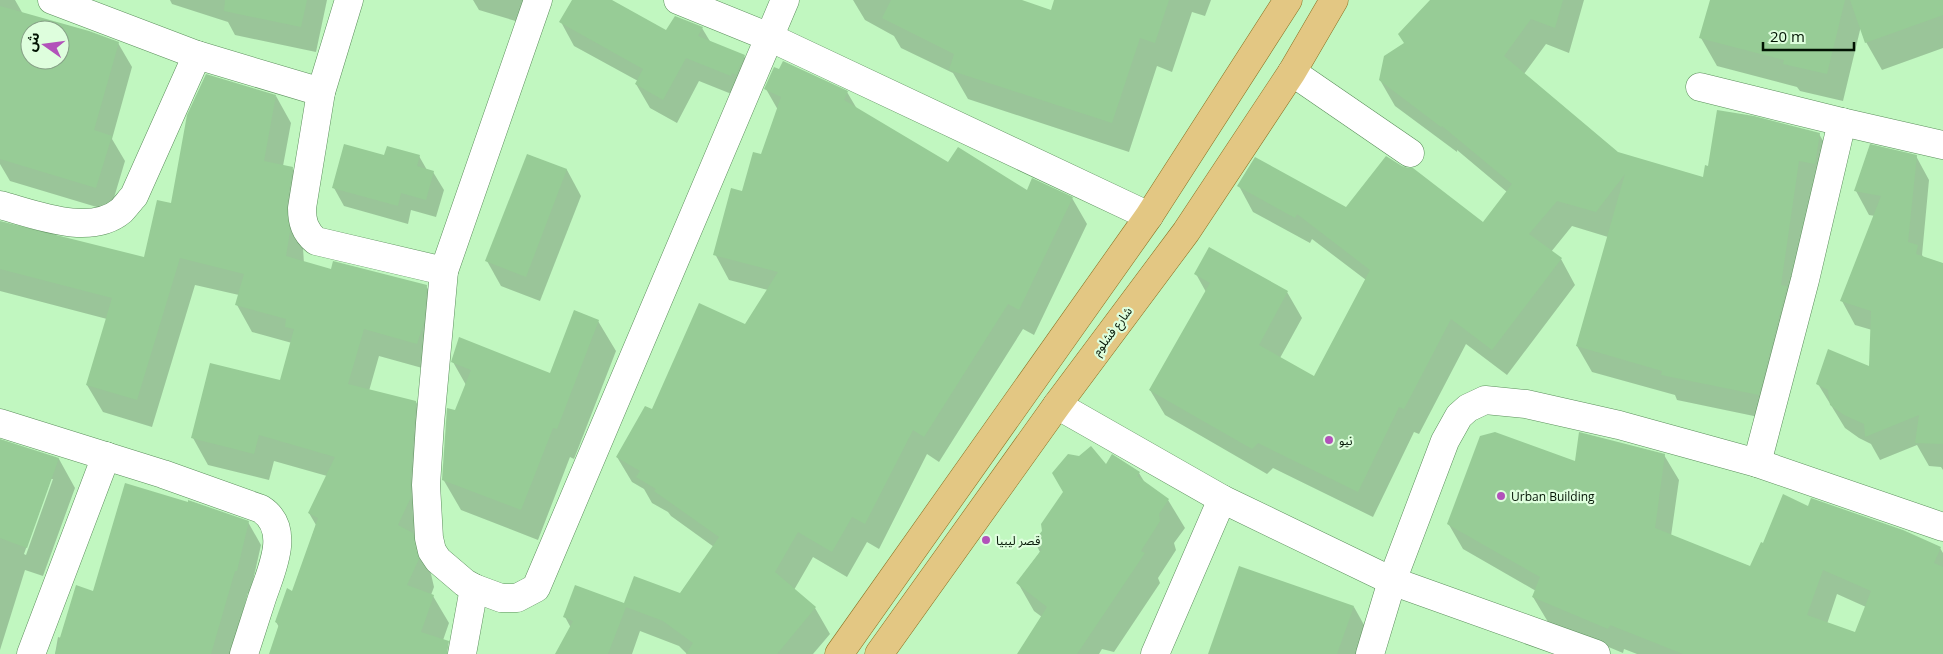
<svg xmlns="http://www.w3.org/2000/svg" width="1943" height="654" font-family="'Open Sans','Noto Sans Arabic',sans-serif">
  <rect width="100%" height="100%" fill="#c1f7c0"/>
  <!-- shadow -->
  <g fill="#0003" fill-rule="evenodd">
    <path d="M0 0H15L23 14 118 43 132 67 112 139 125 161 110 211 10 181 0 164ZM30 30H60V60H30Z"/>
    <path d="M170 0H327L316 52 235 35 228 22 172 4Z"/>
    <path d="M473 0H540L532 26 479 10Z"/>
    <path d="M573 0H609L667 32 702 28 711 43 744 56 758 80 744 99 699 81 677 123 650 108 636 84 638 81 574 46 561 22Z"/>
    <path d="M853 0H1018L1052 11 1056 0H1211L1205 16 1192 12 1172 72 1157 66 1129 152 968 99 953 73 901 48 894 36 865 20Z"/>
    <path d="M1431 0H1584L1569 53 1546 44 1524 74 1617 153 1704 179 1709 167 1819 134 1834 159 1773 420 1677 400 1675 395 1592 372 1577 346 1608 237 1572 226 1551 252 1561 259 1575 285 1507 375 1466 344 1419 434 1414 432 1373 517 1273 468 1267 474 1165 415 1150 390 1206 292 1196 274 1287 292 1302 318 1280 358 1315 378 1366 280 1312 239 1310 243 1253 212 1239 186 1347 209 1483 224 1507 192 1457 150V152L1395 106 1380 80 1406 44Z"/>
    <path d="M1711 0H1943V48L1882 70 1866 42 1861 26 1843 101 1800 91 1797 87 1717 66 1701 38Z"/>
    <path d="M766 89 847 92 857 109 949 164 1027 192 1072 198 1087 224 1034 335 1023 329 939 462 927 454 879 549 867 542 847 577 813 557 794 590 815 608 830 634 813 654H687L679 646 640 631 632 654H557L571 628 565 617 680 594 714 547 671 516 668 512 652 503 644 489 632 482 617 457 652 411 746 326 768 290 729 280 715 254 743 192 762 155 778 110Z"/>
    <path d="M276 96 291 123 283 166 292 168 308 195 302 234 304 263 332 271 426 286 442 313 433 371 379 356 369 391 416 402 431 429 428 561 434 587 431 595 433 596 449 623 441 646 445 654H270L279 627 276 622 293 592 316 525 309 513 327 476 274 461 269 480 208 465 193 438 281 382 292 343 252 332 237 305 239 295 195 285 152 427 103 412 87 385 107 319 0 291V223L145 259 172 205Z"/>
    <path d="M528 155 567 170 581 196 540 301 501 286 487 261Z"/>
    <path d="M419 156 427 170 433 172 444 190 436 217 411 210 408 224 344 206 334 188 385 157Z"/>
    <path d="M1916 156 1929 180 1922 255 1924 258 1943 264V470L1941 467 1929 466 1917 445 1880 460 1871 444 1859 438 1845 428 1818 384 1870 368 1872 330 1855 325 1842 301 1875 216 1869 215 1856 191Z"/>
    <path d="M598 321 616 351 574 459 570 457 538 540 461 510 443 479 456 412 466 385 453 362 550 374Z"/>
    <path d="M0 441 59 459 75 488 43 576 25 570 0 650ZM51 479H53L26 555 24 554Z"/>
    <path d="M1664 455 1679 480 1671 536 1751 567 1764 545 1809 507 1940 548 1943 553V654H1637L1624 649 1623 653 1548 622 1533 597 1536 591 1463 549 1448 523 1576 463ZM1837 594 1866 607 1856 634 1827 624Z"/>
    <path d="M1106 466 1139 473 1145 483 1168 500 1185 528 1174 543 1176 550 1158 578 1160 583 1114 652 1102 649 1099 654H1018L1042 617 1034 611 1018 583 1040 552 1035 542Z"/>
    <path d="M248 522 261 545 250 594 248 593 231 654H55L58 637 61 638 94 592Z"/>
    <path d="M1354 607 1368 632 1361 654H1210Z"/>
  </g>
  <!-- building -->
  <g fill="#97cc96" fill-rule="evenodd">
    <path d="M225 0H307L301 27 224 11Z"/>
    <path d="M572 0H612L666 30 675 16 703 27 698 36 745 55 736 75 732 73 731 76 686 58 663 100 635 84 643 69 559 22Z"/>
    <path d="M891 0H1022L1051 10 1054 0H1169L1155 43 1140 38 1112 123 949 70 954 54 882 18Z"/>
    <path d="M1430 0H1563L1555 28 1531 19 1504 56 1618 152 1703 177 1705 165 1708 166 1717 110 1754 116 1820 133 1815 164 1799 161 1781 285 1787 286 1759 395 1661 375 1662 371 1576 346 1625 174 1596 212 1557 201 1529 234 1562 258 1492 350 1451 319 1404 409 1399 407 1358 492 1258 443 1252 449 1149 390 1210 283 1194 274 1209 247 1288 291 1259 345 1314 376 1370 270 1297 214 1295 218 1237 186 1255 157 1346 207 1386 156 1402 166 1408 168H1413L1483 222 1512 184 1442 126 1441 127 1379 80 1384 56 1404 43 1398 34Z"/>
    <path d="M1710 0H1845L1827 74 1783 64 1784 60 1699 38Z"/>
    <path d="M1850 0H1943V15L1865 43Z"/>
    <path d="M0 6 89 31 119 42 94 130 112 136 96 188 0 159ZM30 30H60V60H30Z"/>
    <path d="M783 61 848 91 844 100 948 162 958 147 1027 190 1032 178 1073 197 1019 310 1008 304 924 437 913 430 865 524 852 517 832 552 798 532 775 572 816 607 777 654H686L693 643 663 621 626 607 608 654H555L573 621 563 617 575 585 624 603 634 576 680 593 719 537 654 491 656 489 636 477 640 471 616 457 645 406 652 409 699 303 745 324 778 272 713 255 731 188 742 191 753 152 761 154 781 97 764 89 774 67 779 69Z"/>
    <path d="M206 74 276 95 264 161 293 167 287 205 290 231 286 256 331 269 333 261 427 285 424 322 417 344 364 329 348 384 416 401 410 484 411 497 398 525 413 533 419 559 407 585 434 595 421 632 449 641 447 654H269L279 624 275 622 287 588 292 591 318 518 308 513 335 457 259 435 254 454 191 438 210 363 280 380 294 329 285 327 286 319 235 305 244 274 180 258 137 400 86 385 112 298 0 269V221L144 257 157 200 171 203 187 115Z"/>
    <path d="M344 144 384 155 387 146 420 155 417 166 434 171 426 200 401 193 398 206 332 188Z"/>
    <path d="M1870 144 1917 155 1908 242 1918 245 1916 254 1943 263V444L1915 443 1919 415 1865 437 1864 424 1844 415 1830 405 1828 390 1816 384 1828 349 1869 366 1871 311 1840 301 1881 196 1854 191Z"/>
    <path d="M527 154 567 169 526 277 485 261Z"/>
    <path d="M574 310 599 320 557 429 553 428 521 510 442 480 447 408 455 410 471 370 451 362 459 337 550 373Z"/>
    <path d="M1495 432 1575 461 1579 432 1665 454 1655 528 1750 566 1761 542 1763 543 1783 494 1808 506 1811 498 1903 530 1941 547 1934 563 1943 567V654H1683L1610 625 1608 629 1532 597 1540 577 1447 524 1480 436ZM1823 570 1871 591 1855 632 1807 615Z"/>
    <path d="M0 439 59 458 27 548 0 538Z"/>
    <path d="M1091 446 1106 464 1112 454 1140 472 1137 476 1169 499 1159 514 1160 521 1141 551 1145 553 1077 654H1017L1047 607 1016 583 1042 549 1033 542 1042 531 1041 524 1063 492 1052 473 1068 454 1079 456Z"/>
    <path d="M125 483 188 502V500L249 521 237 571H235L211 654H55L76 585 93 591Z"/>
    <path d="M1239 566 1354 606 1337 654H1208Z"/>
  </g>
  <g fill="none" stroke-linecap="round" stroke-linejoin="round">
    <!-- minor casing -->
    <g stroke="#5b8e5b" stroke-width="29">
      <g id="minor">
        <path d="M52 0 197 55 321 92"/>
        <path d="M349 0 321 92 302 208C302 222 305 232 316 241L444 271"/>
        <path d="M538 0 444 271 430 423 426 485 429 538 432 551 438 560 465 583 474 588 501 598H517L536 588 785 0"/>
        <path d="M678 0 769 37 1149 216"/>
        <path d="M1292 72 1410 153"/>
        <path d="M1700 87 1842 122 1943 145"/>
        <path d="M0 205C34 214 90 237 121 211 126 206 130 200 134 196L197 55"/>
        <path d="M1057 405 1222 499 1392 581 1596 654"/>
        <path d="M0 423 163 474 261 509C292 529 271 571 262 598 256 617 250 635 244 654"/>
        <path d="M1757 463 1805 280 1842 122"/>
        <path d="M31 654 106 456"/>
        <path d="M462 654 474 588"/>
        <path d="M1155 654 1222 499"/>
        <path d="M1370 654 1392 581 1445 441 1459 416 1468 408 1485 400 1526 404 1619 425 1757 463 1943 527"/>
      </g>
    </g>
    <!-- major casing -->
    <g stroke="#896f20" stroke-width="29">
      <g id="major">
        <path d="M839 654 1149 216 1288 0"/>
        <path d="M879 654 1057 405 1186 232 1292 72 1334 0"/>
      </g>
    </g>
    <!-- minor -->
    <use href="#minor" stroke="#fff" stroke-width="28"/>
    <!-- major -->
    <use href="#major" stroke="#e3c783" stroke-width="28"/>
  </g>
  <!-- markers -->
  <g fill="#b252ba" stroke="#defedd" stroke-width="2">
    <circle cx="1329" cy="440" r="5"/>
    <circle cx="1501" cy="496" r="5"/>
    <circle cx="986" cy="540" r="5"/>
  </g>
  <g text-anchor="middle" dominant-baseline="central" stroke-width="4.5" stroke-linejoin="round" paint-order="stroke">
    <!-- street labels -->
    <g font-size="12" fill="#021303" stroke="#defedd">
      <text transform="translate(1112 331) rotate(-53)">شارع فشلوم</text>
    </g>
    <!-- poi labels -->
    <g font-size="12" fill="#021303" stroke="#defedd" text-anchor="start">
      <text x="1339" y="440">نيو</text>
      <text x="1511" y="496">Urban Building</text>
      <text x="996" y="540">قصر ليبيا</text>
    </g>
  </g>
  <!-- north arrow -->
  <g transform="translate(45 45) rotate(284)"><circle r="24" fill="#defedd" stroke="#86a086"/>
  <path d="M0-4L9 19L0 12L-9 19Z" fill="#b252ba"/>
  <text y="-8" font-size="14" font-weight="bold" text-anchor="middle" fill="#021303">ش</text>
  </g>
  <!-- scale -->
  <path d="M1763 42v8h91v-8" fill="none" stroke="#021303" stroke-width="2.5"/>
  <text x="1770" y="42" font-size="15" fill="#021303" stroke="#defedd" stroke-width="4" paint-order="stroke">20 m</text>
</svg>
